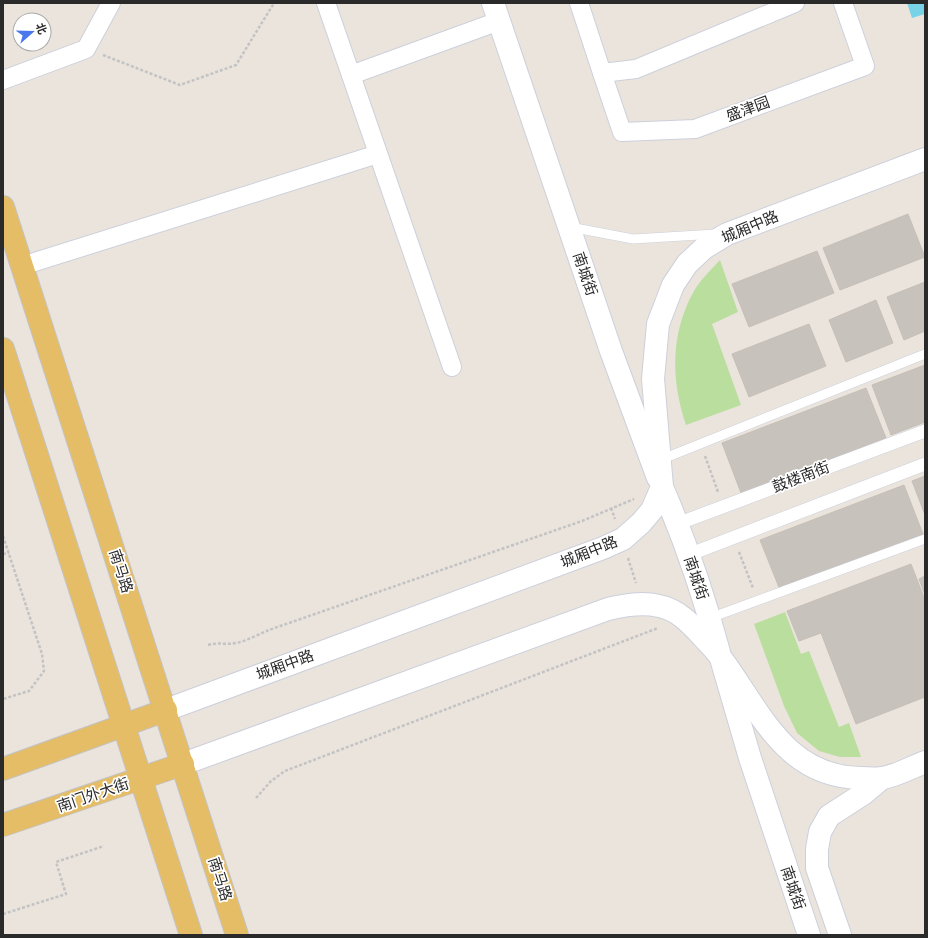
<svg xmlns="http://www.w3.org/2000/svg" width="928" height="938" font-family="Signika,'Noto Sans SC',sans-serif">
  <rect width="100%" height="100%" fill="#ebe4dd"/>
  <!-- green -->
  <g fill="#bade9e">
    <path d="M720 260 738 312 712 324 741 405 686 425C671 380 670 334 694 291 700 280 711 270 720 260Z"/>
    <path d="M785 612 801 654 809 651 839 727 849 723 861 757H840L819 751 797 733 784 706 754 624Z"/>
  </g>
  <!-- water -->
  <path fill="#78d3e6" d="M907 3H925V14L912 18Z"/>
  <!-- building -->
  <g fill="#c7c2bc" stroke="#c6bfb7">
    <path d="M908 214 925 257 840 290 823 248Z"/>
    <path d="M817 251 834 293 749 327 732 284Z"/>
    <path d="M925 282V331L904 340 887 297Z"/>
    <path d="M876 300 893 343 846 362 829 320Z"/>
    <path d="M809 324 826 366 749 397 732 354Z"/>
    <path d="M925 365V422L891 435 872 385Z"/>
    <path d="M866 388 886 438 741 493 722 443Z"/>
    <path d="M925 476V515L912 481Z"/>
    <path d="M904 485 923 534 780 590 760 540Z"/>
    <path d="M911 564 925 600V697L856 724 821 633 799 641 787 611Z"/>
    <path d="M925 576V595L919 579Z"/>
  </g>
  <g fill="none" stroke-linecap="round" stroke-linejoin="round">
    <!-- service casing -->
    <g stroke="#ccd0db" stroke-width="10">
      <g id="service">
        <path d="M570 227 633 239 716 234"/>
        <path d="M660 460 925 354"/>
        <path d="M710 618 925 539"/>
      </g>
    </g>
    <!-- pedestrian casing -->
    <g stroke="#ccd0db" stroke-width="14">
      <g id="pedestrian">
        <path d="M677 524 925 431"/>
        <path d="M688 555 925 464"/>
      </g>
    </g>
    <!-- minor casing -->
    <g stroke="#ccd0db" stroke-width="20">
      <g id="minor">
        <path d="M326 3 452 367"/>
        <path d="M579 3 602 73 636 69 795 3"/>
        <path d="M602 73 622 132 695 129 865 66 843 3"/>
        <path d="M351 75 499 21"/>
        <path d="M3 80 86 49 111 3"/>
        <path d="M22 266 378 154"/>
      </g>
    </g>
    <!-- tertiary casing -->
    <g stroke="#ccd0db" stroke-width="24">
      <g id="tertiary">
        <path d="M493 3 611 351 658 478"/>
        <path d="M722 662 750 758 809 935"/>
        <path d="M840 935 817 868V849L820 832 829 816 863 794 882 778"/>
      </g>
    </g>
    <!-- secondary casing -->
    <g stroke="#ccd0db" stroke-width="24">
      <g id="secondary">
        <path d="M662 487C685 540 704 596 719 652"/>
        <path d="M166 710 603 548 623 539 641 523 652 510 662 487 653 379 658 324 673 285 687 264 704 248 727 234 925 159"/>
        <path d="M183 764 608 609C625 605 642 602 659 606 677 609 691 624 703 637 709 644 716 650 721 658 760 710 784 777 861 778 868 778 876 779 882 778 896 776 912 767 925 762"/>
      </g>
    </g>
    <!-- primary casing -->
    <g stroke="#c3c3c3" stroke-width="24">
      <g id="primary">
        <path d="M3 207 237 935"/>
        <path d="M3 349 191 935"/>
        <path d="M3 769 166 710"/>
        <path d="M3 825 183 764"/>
      </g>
    </g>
    <!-- path -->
    <g stroke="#c3c3c3" stroke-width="2.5" stroke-dasharray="3 2" stroke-linecap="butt">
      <path d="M103 55 180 85 236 65 274 3"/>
      <path d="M705 456 718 492"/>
      <path d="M611 508 615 519"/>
      <path d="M3 536 42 654 44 671 29 691 3 699"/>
      <path d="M739 552 753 588"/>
      <path d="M3 554 9 553"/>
      <path d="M628 558 636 583"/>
      <path d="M208 645C218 642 226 645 236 643 247 641 259 634 269 630L582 521 634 499"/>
      <path d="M256 798 271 781 285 771 658 628"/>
      <path d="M3 914 66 894 56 862 104 846"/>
    </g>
    <!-- service -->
    <use href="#service" stroke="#fff" stroke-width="9"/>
    <!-- pedestrian -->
    <use href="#pedestrian" stroke="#fff" stroke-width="13"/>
    <!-- minor -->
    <use href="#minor" stroke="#fff" stroke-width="18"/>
    <!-- tertiary -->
    <use href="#tertiary" stroke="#fff" stroke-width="22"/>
    <!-- secondary -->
    <use href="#secondary" stroke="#fff" stroke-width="22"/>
    <!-- primary -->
    <use href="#primary" stroke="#e6bd67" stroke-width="22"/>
  </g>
  <g text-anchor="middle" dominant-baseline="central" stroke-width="3.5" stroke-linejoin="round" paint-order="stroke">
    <!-- street labels -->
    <g font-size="15" fill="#2a2a2a" stroke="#fff">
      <text transform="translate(748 109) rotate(-20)">盛津园</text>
      <text transform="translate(750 227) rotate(-23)">城厢中路</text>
      <text transform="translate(585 274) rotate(71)">南城街</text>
      <text transform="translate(801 477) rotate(-21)">鼓楼南街</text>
      <text transform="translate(589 552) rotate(-22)">城厢中路</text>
      <text transform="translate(121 571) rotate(72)">南马路</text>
      <text transform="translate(696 578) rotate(71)">南城街</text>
      <text transform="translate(285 665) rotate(-20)">城厢中路</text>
      <text transform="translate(93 795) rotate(-19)">南门外大街</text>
      <text transform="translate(220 879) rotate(72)">南马路</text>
      <text transform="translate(793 888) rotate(71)">南城街</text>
    </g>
  </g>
  <!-- border -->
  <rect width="928" height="938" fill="none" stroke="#2a2a2a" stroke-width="8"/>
  <!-- north arrow -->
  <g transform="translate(32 32) rotate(70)"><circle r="19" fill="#ffffff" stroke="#aaaaaa"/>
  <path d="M0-3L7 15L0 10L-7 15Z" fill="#4977ec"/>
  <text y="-6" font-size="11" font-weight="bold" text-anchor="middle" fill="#2a2a2a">北</text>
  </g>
</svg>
